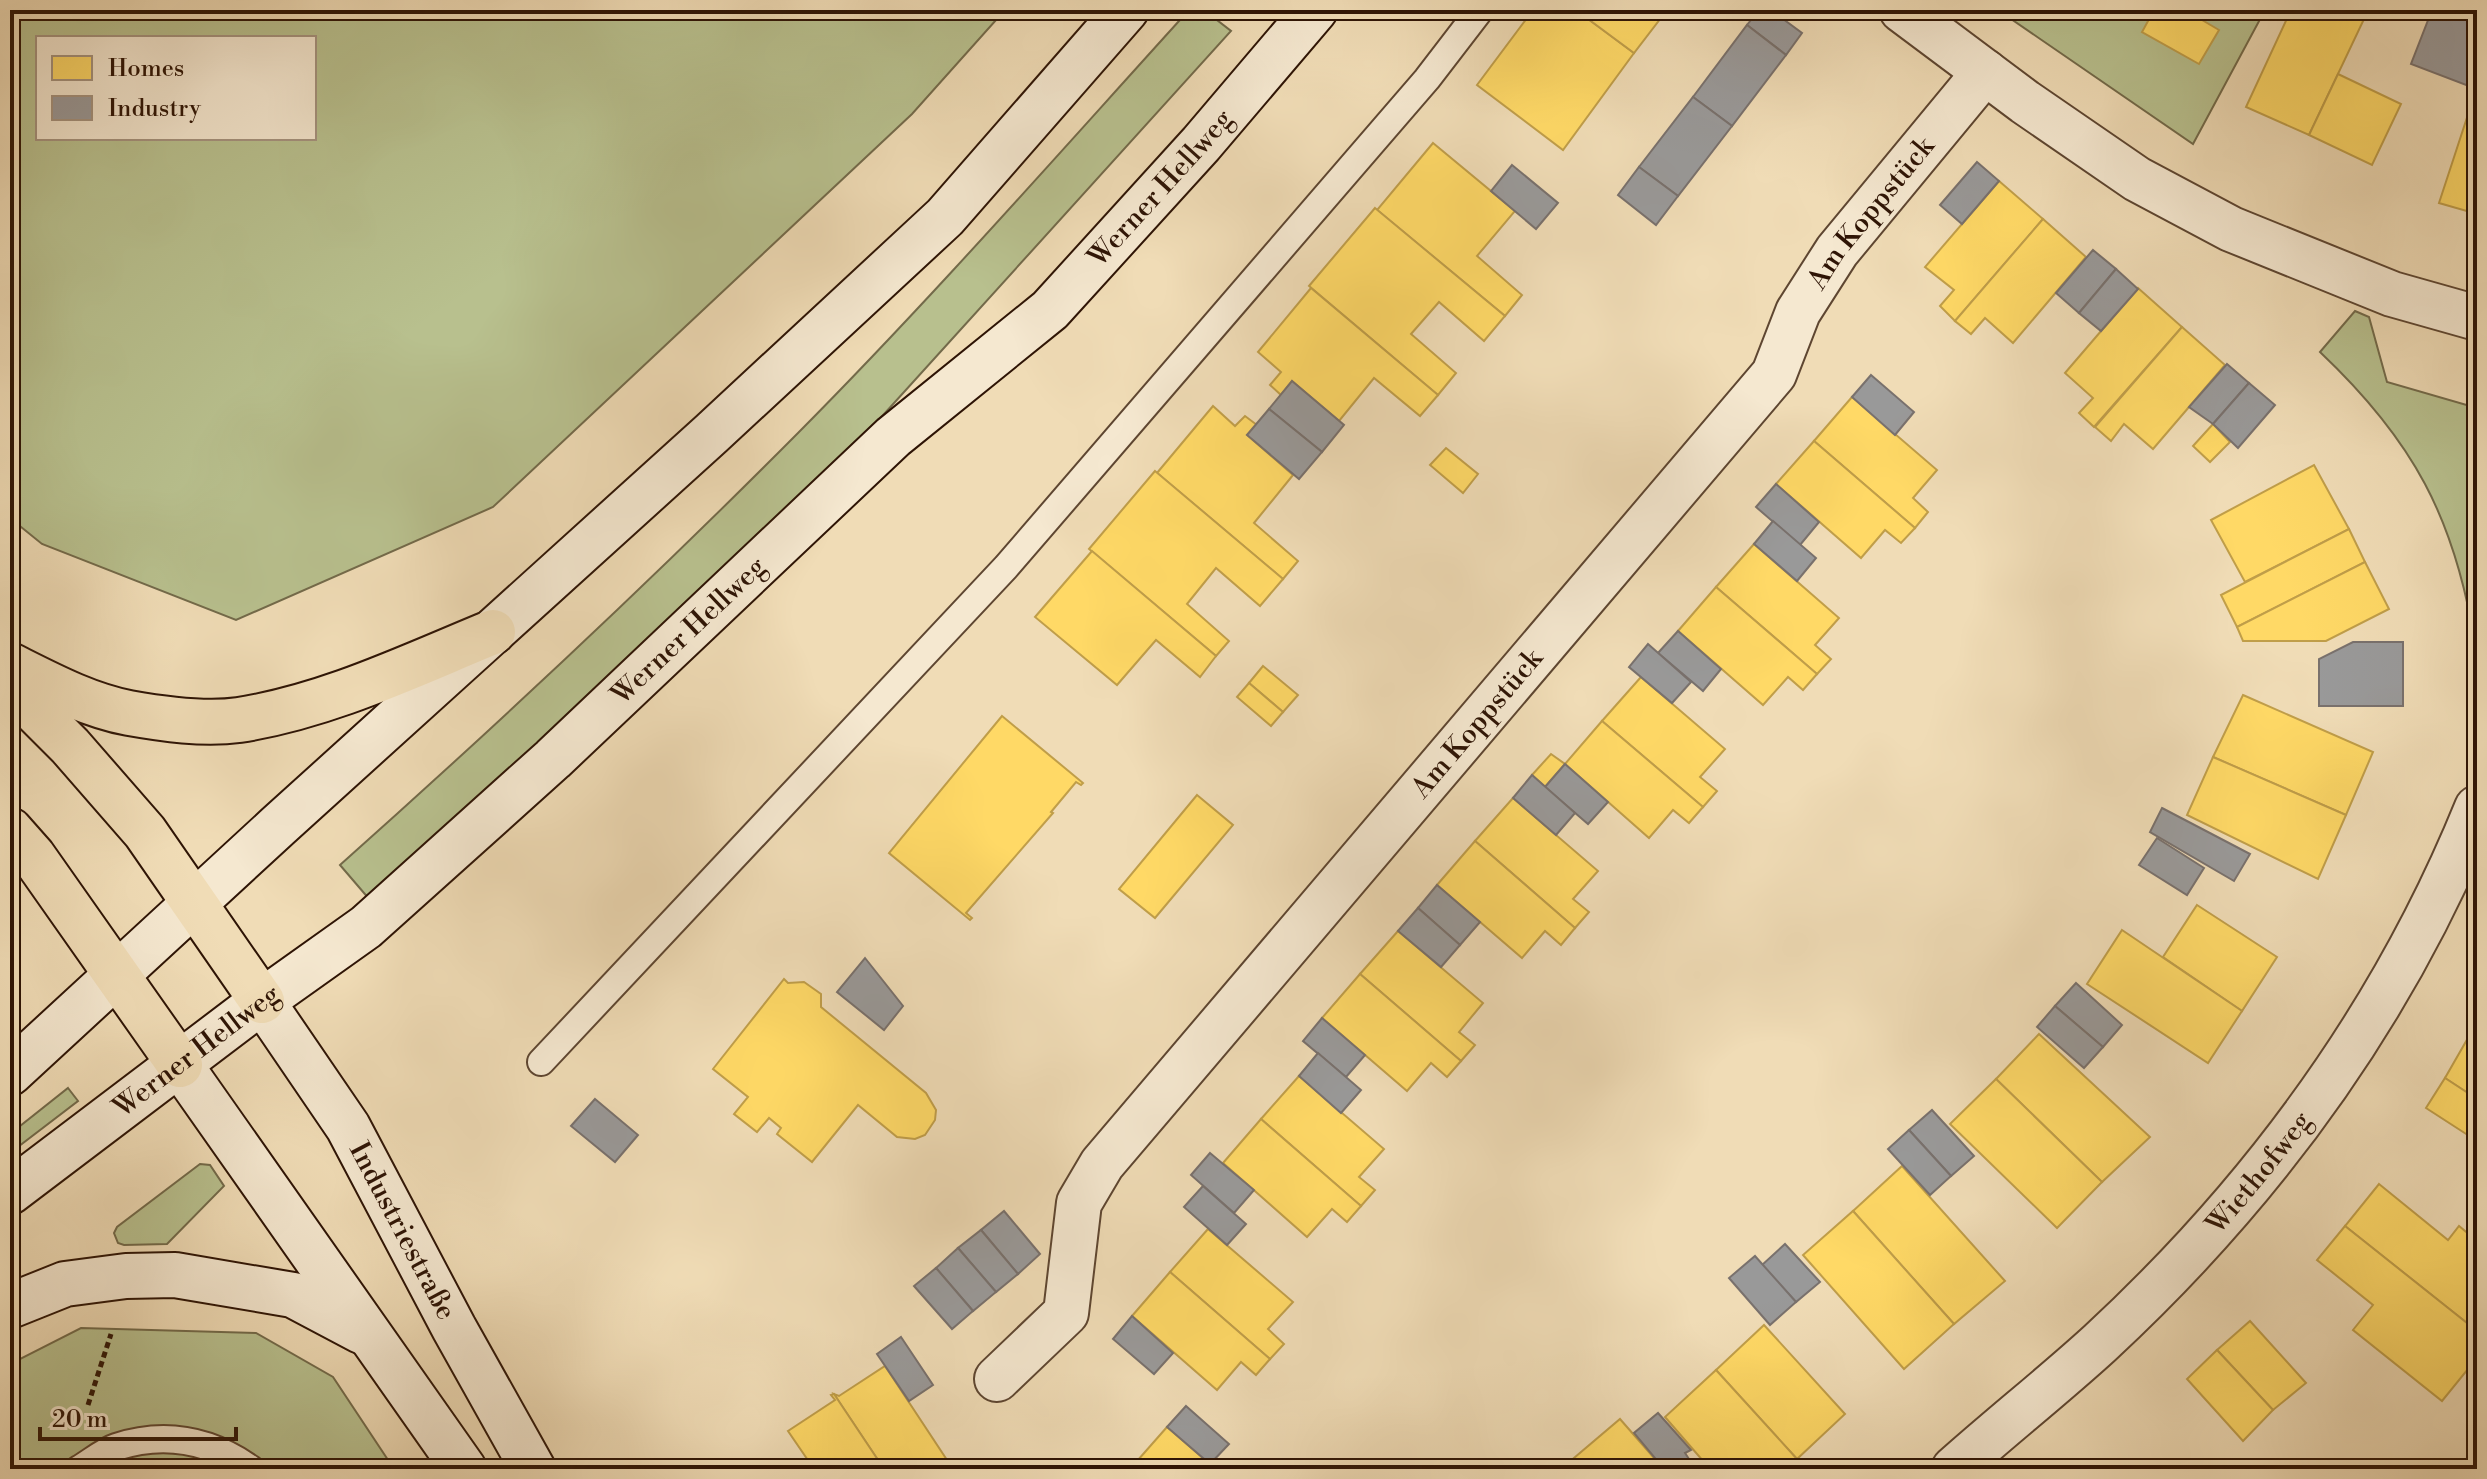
<svg xmlns="http://www.w3.org/2000/svg" width="2487" height="1479" font-family="'Libre Bodoni',serif">
  <rect width="100%" height="100%" fill="#f0dcb6"/>
  <filter id="stains"><feTurbulence type="fractalNoise" baseFrequency=".0025" numOctaves="4"/><feColorMatrix values="0 0 0 0 .2 0 0 0 0 .09 0 0 0 0 .02 0 0 0 .5 -.17"/></filter>
  <radialGradient id="worn" r=".72"><stop offset=".6" stop-color="#630" stop-opacity="0"/><stop offset="1" stop-color="#630" stop-opacity=".3"/></radialGradient>
  <!-- green -->
  <g fill="#b8c08e" stroke="#736a4a" stroke-width="2" fill-rule="evenodd">
    <path d="M10 10H1005L912 114 493 507 236 620 42 544 10 518ZM314 38V138H38V38Z"/>
    <path d="M1189 10H1204L1231 31 856 445 622 672 370 900 340 865C497 725 650 582 798 433 933 297 1060 152 1189 10Z"/>
    <path d="M1998 10H2265L2193 144Z"/>
    <path d="M2355 311 2369 317 2387 382 2477 408V516L2474 525 2477 528V644H2475C2455 518 2413 440 2320 352Z"/>
    <path d="M68 1088 78 1101 10 1153V1134Z"/>
    <path d="M200 1164 210 1165 224 1186 167 1244 124 1245 118 1243 114 1233 117 1227Z"/>
    <path d="M81 1328 256 1333 333 1377 394 1469H10V1364Z"/>
  </g>
  <!-- homes -->
  <g fill="#ffd966" stroke="#c09e49" stroke-width="2">
    <path d="M1533 10H1576L1634 53 1563 150 1477 85Z"/>
    <path d="M1576 10H1667L1634 53Z"/>
    <path d="M2154 10H2185L2219 30 2199 64 2142 32Z"/>
    <path d="M2291 10H2350L2365 17 2309 135 2246 107Z"/>
    <path d="M2338 74 2401 104 2372 165 2309 135Z"/>
    <path d="M2477 87V214L2439 203Z"/>
    <path d="M1433 143 1515 211 1477 256 1522 295 1505 316 1377 210Z"/>
    <path d="M1999 181 2043 219 1955 321 1940 306 1954 290 1925 267Z"/>
    <path d="M1375 208 1505 316 1484 341 1439 302 1411 334 1456 373 1438 395 1309 286Z"/>
    <path d="M2043 219 2086 257 2013 343 1985 318 1971 334 1955 321Z"/>
    <path d="M1311 288 1438 395 1420 416 1374 378 1339 421 1292 381 1281 395 1270 385 1281 372 1258 352Z"/>
    <path d="M2138 288 2182 327 2094 427 2079 413 2093 398 2065 373Z"/>
    <path d="M2182 327 2225 365 2153 449 2124 424 2111 441 2095 427Z"/>
    <path d="M1852 397 1937 470 1913 498 1928 512 1915 528 1814 441Z"/>
    <path d="M1213 406 1235 426 1245 416 1257 425 1247 435 1293 475 1254 523 1298 561 1283 579 1157 473Z"/>
    <path d="M2213 424 2230 442 2210 462 2193 446Z"/>
    <path d="M1814 441 1915 528 1901 543 1885 530 1861 558 1776 484Z"/>
    <path d="M1446 448 1478 474 1463 493 1430 465Z"/>
    <path d="M2314 465 2349 529 2245 582 2211 520Z"/>
    <path d="M1155 471 1283 579 1260 606 1216 568 1187 604 1229 641 1216 656 1089 549Z"/>
    <path d="M2349 529 2365 562 2237 627 2221 595Z"/>
    <path d="M1754 544 1839 618 1815 645 1831 659 1817 674 1716 587Z"/>
    <path d="M1092 551 1216 656 1200 677 1156 640 1117 685 1035 617Z"/>
    <path d="M2365 562 2389 609 2326 641H2243L2237 627Z"/>
    <path d="M1716 587 1817 674 1803 690 1788 677 1763 705 1678 631Z"/>
    <path d="M1263 666 1298 695 1283 712 1249 683Z"/>
    <path d="M1641 677 1725 749 1700 777 1717 791 1703 807 1602 721Z"/>
    <path d="M1249 683 1283 712 1271 726 1237 697Z"/>
    <path d="M2243 695 2373 752 2346 815 2213 757Z"/>
    <path d="M1002 716 1083 783 1081 785 1076 782 1051 812 1053 813 966 913 972 918 970 920 889 853Z"/>
    <path d="M1602 721 1703 807 1689 823 1673 810 1649 838 1565 764Z"/>
    <path d="M1551 754 1565 764 1545 787 1532 775Z"/>
    <path d="M2213 757 2346 815 2318 879 2187 815Z"/>
    <path d="M1197 795 1233 825 1155 918 1119 889Z"/>
    <path d="M1513 798 1598 871 1573 899 1589 912 1575 928 1475 841Z"/>
    <path d="M1475 841 1575 928 1561 945 1545 931 1522 958 1437 885Z"/>
    <path d="M2197 905 2277 957 2242 1011 2163 957Z"/>
    <path d="M2122 930 2242 1011 2208 1063 2087 984Z"/>
    <path d="M1398 931 1483 1003 1459 1032 1475 1045 1461 1061 1360 974Z"/>
    <path d="M1360 974 1461 1061 1447 1077 1431 1063 1407 1091 1322 1018Z"/>
    <path d="M784 979 788 983 804 982 821 994V1007L926 1093 936 1110 935 1120 925 1135 915 1139 897 1137 858 1105 812 1162 777 1134 781 1128 769 1118 757 1132 734 1114 748 1097 713 1069Z"/>
    <path d="M2472 1031 2477 1034V1099L2445 1078Z"/>
    <path d="M2039 1034 2150 1137 2102 1182 1996 1079Z"/>
    <path d="M1299 1076 1384 1149 1359 1177 1375 1190 1361 1206 1261 1119Z"/>
    <path d="M2445 1078 2477 1099V1141L2426 1108Z"/>
    <path d="M1996 1079 2102 1182 2057 1228 1950 1124Z"/>
    <path d="M1261 1119 1361 1206 1347 1222 1332 1209 1307 1237 1223 1163Z"/>
    <path d="M1902 1166 2005 1281 1954 1324 1853 1211Z"/>
    <path d="M2379 1184 2448 1240 2459 1226 2477 1241V1331L2345 1226Z"/>
    <path d="M1853 1211 1954 1324 1904 1369 1803 1255Z"/>
    <path d="M2345 1226 2477 1331V1358L2442 1401 2353 1330 2373 1305 2317 1260Z"/>
    <path d="M1208 1229 1293 1302 1268 1329 1284 1344 1270 1359 1170 1272Z"/>
    <path d="M1170 1272 1270 1359 1256 1375 1241 1362 1217 1390 1132 1316Z"/>
    <path d="M2250 1321 2306 1383 2273 1410 2217 1350Z"/>
    <path d="M1764 1325 1845 1414 1797 1459 1716 1370Z"/>
    <path d="M2217 1350 2273 1410 2243 1441 2187 1379Z"/>
    <path d="M885 1366 947 1460 933 1469H884L834 1394 839 1396Z"/>
    <path d="M1716 1370 1797 1459 1785 1469H1710L1665 1417Z"/>
    <path d="M834 1394 884 1469H814L788 1431 835 1400 831 1395Z"/>
    <path d="M1620 1419 1662 1467 1659 1469H1561Z"/>
    <path d="M1167 1427 1210 1464 1216 1469H1130Z"/>
  </g>
  <!-- industry -->
  <g fill="#999" stroke="#79716d" stroke-width="2">
    <path d="M1759 10H1771L1802 33 1786 55 1747 25Z"/>
    <path d="M2432 10H2444L2477 22V81L2474 88 2411 64Z"/>
    <path d="M1747 25 1786 55 1732 126 1693 97Z"/>
    <path d="M1693 97 1732 126 1678 196 1639 167Z"/>
    <path d="M1977 162 1999 181 1962 224 1940 205Z"/>
    <path d="M1512 165 1558 203 1536 229 1491 191Z"/>
    <path d="M1639 167 1678 196 1656 225 1618 195Z"/>
    <path d="M2093 250 2116 269 2079 313 2056 293Z"/>
    <path d="M2116 269 2138 289 2101 331 2079 313Z"/>
    <path d="M2227 364 2249 383 2213 424 2189 407Z"/>
    <path d="M1871 375 1914 412 1895 435 1852 397Z"/>
    <path d="M1292 381 1344 425 1322 452 1269 409Z"/>
    <path d="M2249 383 2275 405 2238 448 2213 424Z"/>
    <path d="M1269 409 1322 452 1299 479 1247 435Z"/>
    <path d="M1776 484 1819 522 1800 545 1756 507Z"/>
    <path d="M1773 521 1816 558 1797 581 1754 544Z"/>
    <path d="M1678 631 1721 669 1703 691 1658 653Z"/>
    <path d="M2353 642H2403V706H2319V659Z"/>
    <path d="M1648 644 1691 682 1672 703 1629 667Z"/>
    <path d="M1565 764 1608 802 1588 824 1545 787Z"/>
    <path d="M1532 775 1575 813 1556 835 1513 798Z"/>
    <path d="M2162 808 2250 854 2234 881 2150 832Z"/>
    <path d="M2157 838 2204 868 2187 895 2139 865Z"/>
    <path d="M1437 885 1480 922 1460 945 1418 908Z"/>
    <path d="M1418 908 1460 945 1441 967 1398 931Z"/>
    <path d="M865 958 903 1006 884 1030 837 992Z"/>
    <path d="M2076 983 2122 1025 2103 1047 2055 1006Z"/>
    <path d="M2055 1006 2103 1047 2084 1068 2037 1027Z"/>
    <path d="M1322 1018 1365 1055 1346 1077 1303 1041Z"/>
    <path d="M1318 1053 1361 1090 1341 1113 1299 1076Z"/>
    <path d="M595 1099 638 1135 615 1162 571 1126Z"/>
    <path d="M1932 1110 1974 1156 1951 1176 1909 1130Z"/>
    <path d="M1909 1130 1951 1176 1930 1195 1888 1149Z"/>
    <path d="M1210 1153 1254 1190 1234 1213 1191 1175Z"/>
    <path d="M1203 1186 1246 1224 1227 1245 1184 1207Z"/>
    <path d="M1004 1211 1040 1254 1018 1274 981 1230Z"/>
    <path d="M981 1230 1018 1274 996 1292 958 1248Z"/>
    <path d="M1785 1244 1820 1282 1796 1302 1762 1265Z"/>
    <path d="M958 1248 996 1292 973 1311 936 1268Z"/>
    <path d="M1755 1256 1796 1302 1770 1325 1729 1278Z"/>
    <path d="M936 1268 973 1311 952 1329 914 1286Z"/>
    <path d="M1132 1316 1173 1353 1154 1374 1113 1339Z"/>
    <path d="M901 1337 933 1385 909 1401 877 1354Z"/>
    <path d="M1186 1406 1229 1444 1210 1464 1167 1427Z"/>
    <path d="M1658 1413 1691 1450 1685 1453 1691 1462 1682 1469H1664L1634 1433Z"/>
  </g>
  <g fill="none" stroke-linecap="round" stroke-linejoin="round">
    <!-- lane casing -->
    <g stroke="#5e4631" stroke-width="30">
      <g id="lane">
        <path d="M541 1062 1006 567 1427 79 1480 10"/>
        <path d="M79 1469C91 1462 104 1451 116 1447 165 1431 210 1440 251 1469"/>
      </g>
    </g>
    <!-- street casing -->
    <g stroke="#5e4631" stroke-width="48">
      <g id="street">
        <path d="M1902 10 2025 102 2137 179 2231 229 2392 294 2477 318"/>
        <path id="s1" d="M997 1379 1066 1313 1079 1203 1102 1164 1774 374 1798 312 1837 251 1985 72"/>
        <path id="s2" d="M1954 1469C2002 1426 2053 1386 2100 1343 2264 1191 2393 1015 2477 808"/>
      </g>
    </g>
    <!-- secondary casing -->
    <g stroke="#2e1405" stroke-width="48">
      <g id="secondary">
        <path id="s3" d="M262 1001 348 1127 454 1328 533 1469"/>
        <path d="M180 1065 464 1469"/>
        <path d="M10 1073 278 826 711 434 945 217 1126 10"/>
        <path id="s4" d="M10 1192 262 1001 366 927 553 759 893 437 1050 310 1201 144 1315 10"/>
        <path d="M10 1306 65 1284 126 1276 175 1275 293 1295 361 1331"/>
      </g>
    </g>
    <!-- highway casing -->
    <g stroke="#2e1405" stroke-width="48">
      <g id="highway">
        <path d="M10 665C48 684 87 705 129 713 163 719 204 725 239 720 328 706 410 666 493 632"/>
        <path d="M10 686 70 746 145 832 262 1001"/>
        <path d="M10 830 33 856 180 1065"/>
      </g>
    </g>
    <!-- path -->
    <path stroke="#2e1405" stroke-width="5" stroke-dasharray="6 4" stroke-linecap="butt" d="M88 1405 111 1334"/>
    <!-- lane -->
    <use href="#lane" stroke="#f5e8d0" stroke-width="26"/>
    <!-- street -->
    <use href="#street" stroke="#f5e8d0" stroke-width="44"/>
    <!-- secondary -->
    <use href="#secondary" stroke="#f5e8d0" stroke-width="44"/>
    <!-- highway -->
    <use href="#highway" stroke="#f0dcb6" stroke-width="44"/>
  </g>
  <g text-anchor="middle" dominant-baseline="central" stroke-width="8" stroke-linejoin="round" paint-order="stroke">
    <!-- street labels -->
    <g font-size="28" fill="#2e1405" stroke="#f5e8d0">
      <text stroke="none"><textPath href="#s4" startOffset="1530">Werner Hellweg</textPath></text>
      <text stroke="none"><textPath href="#s1" startOffset="1478">Am Koppstück</textPath></text>
      <text stroke="none"><textPath href="#s4" startOffset="882">Werner Hellweg</textPath></text>
      <text stroke="none"><textPath href="#s1" startOffset="830">Am Koppstück</textPath></text>
      <text stroke="none"><textPath href="#s4" startOffset="234">Werner Hellweg</textPath></text>
      <text stroke="none"><textPath href="#s2" startOffset="426">Wiethofweg</textPath></text>
      <text stroke="none"><textPath href="#s3" startOffset="270">Industriestraße</textPath></text>
    </g>
  </g>
  <!-- margin -->
  <rect width="2487" height="1479" fill="none" stroke="#f0dcb6" stroke-width="40"/>
  <rect x="12" y="12" width="2463" height="1455" fill="none" stroke="#2e1405" stroke-width="4"/>
  <rect x="20" y="20" width="2447" height="1439" fill="none" stroke="#2e1405" stroke-width="2"/>
  <!-- legend -->
  <rect x="36" y="36" width="280" height="104" fill="#f5e8d0" stroke="#a5937f" stroke-width="2"/>
  <rect x="52" y="56" width="40" height="24" fill="#ffd966" stroke="#a5937f" stroke-width="2"/>
  <text x="108" y="76" font-size="24" fill="#2e1405">Homes</text>
  <rect x="52" y="96" width="40" height="24" fill="#999999" stroke="#a5937f" stroke-width="2"/>
  <text x="108" y="116" font-size="24" fill="#2e1405">Industry</text>
  <!-- scale -->
  <path d="M40 1427v12h196v-12" fill="none" stroke="#2e1405" stroke-width="4"/>
  <text x="52" y="1427" font-size="24" fill="#2e1405" stroke="#f5e8d0" stroke-width="6" paint-order="stroke">20 m</text>
  <rect width="100%" height="100%" filter="url(#stains)"/>
  <rect width="100%" height="100%" fill="url(#worn)"/>
</svg>
